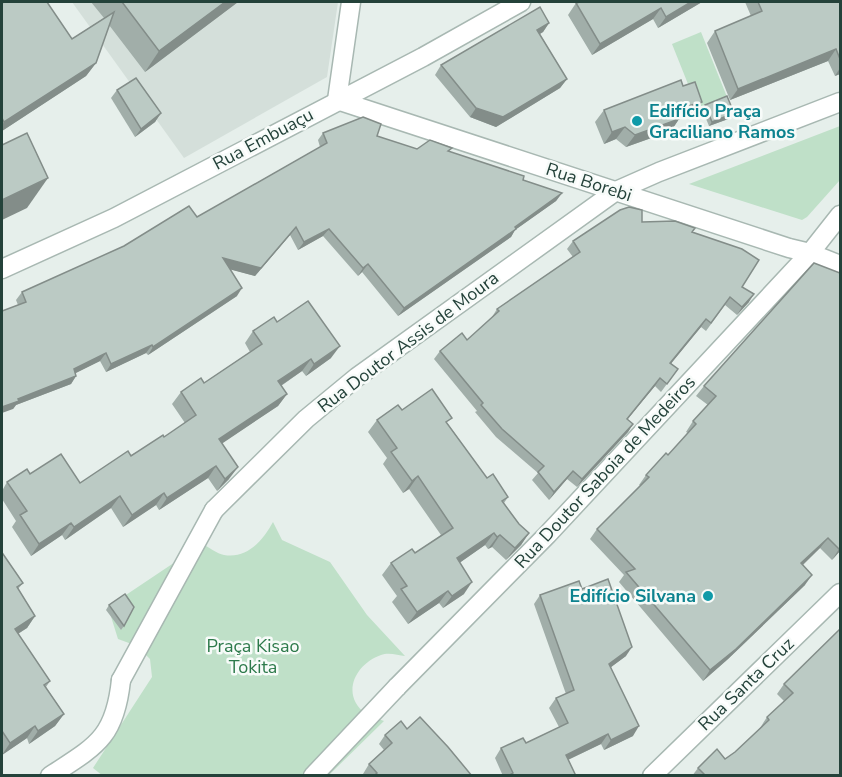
<svg xmlns="http://www.w3.org/2000/svg" width="842" height="777" font-family="'Nunito Sans',sans-serif">
  <rect width="100%" height="100%" fill="#e6efeb"/>
  <!-- built -->
  <path fill="#d4dfda" d="M72 2H338L327 77 184 158Z"/>
  <!-- green -->
  <g fill="#bfe0c8">
    <path d="M701 32 727 97 698 109 672 44Z"/>
    <path d="M840 126V180L807 217 802 220 689 184Z"/>
    <path d="M273 522 282 540 330 562 367 615 405 656C398 655 388 652 381 655 355 664 340 695 366 714 371 717 379 719 384 721L329 775 103 776 93 768 152 677 150 659 137 646 118 639 108 607 202 544C209 547 217 554 224 555 248 559 263 540 273 522Z"/>
  </g>
  <g fill="none" stroke-linecap="round" stroke-linejoin="round">
    <!-- pedestrian casing -->
    <g stroke="#a8b8b2" stroke-width="21">
      <g id="pedestrian">
        <path d="M121 680 214 510"/>
        <path d="M313 776 397 687"/>
      </g>
    </g>
    <!-- minor casing -->
    <g stroke="#a8b8b2" stroke-width="21">
      <g id="minor">
        <path d="M351 2 337 100 789 248 810 253 840 265"/>
        <path d="M2 269 114 218 423 57 521 2"/>
        <path d="M214 510 306 419 357 377 616 191 659 172 840 102"/>
        <path d="M397 687 547 535 810 253 840 215"/>
        <path d="M50 776C96 746 115 738 121 680"/>
      </g>
    </g>
    <!-- tertiary casing -->
    <g stroke="#a8b8b2" stroke-width="21">
      <path id="tertiary" d="M652 776 840 593"/>
    </g>
    <!-- pedestrian -->
    <use href="#pedestrian" stroke="#fff" stroke-width="18"/>
    <!-- minor -->
    <use href="#minor" stroke="#fff" stroke-width="18"/>
    <!-- tertiary -->
    <use href="#tertiary" stroke="#fff" stroke-width="18"/>
  </g>
  <!-- wall -->
  <g fill="#a1aea9">
    <path d="M91 2H238L145 72 109 25 96 63 86 76 2 131V3L72 39 104 18Z"/>
    <path d="M580 2H702L658 28 653 19 592 55 568 15 576 3Z"/>
    <path d="M745 2H840V74L835 76 828 61 730 100 707 43 715 31 751 16Z"/>
    <path d="M549 23 543 32 540 34 567 79 560 88 496 127 470 117 435 75 441 65Z"/>
    <path d="M117 90 161 113 155 122 135 137 111 98Z"/>
    <path d="M705 105 731 118 709 126 702 109Z"/>
    <path d="M604 110 693 114 679 119 671 131 626 147 616 139 604 144 595 122Z"/>
    <path d="M323 133 377 136 417 149 450 152 523 180 562 193 556 201 515 230 511 237 398 316 362 272 358 276 323 236 298 250 290 235 255 276 230 269 237 296 148 355 146 353 106 372 100 361 75 373 76 376 71 384 16 405 13 409 18 305 16 300 22 292 197 217 320 147 318 140Z"/>
    <path d="M642 222 692 232 742 287 749 302 737 315 725 305 706 331 701 327 671 363 678 369 661 392 655 386 627 419 633 424 628 432 577 487 567 479 549 500 532 480 538 473 496 437 475 412 477 411 434 359 440 351 467 340 492 318V317L497 309 573 257 567 249 573 241Z"/>
    <path d="M840 273V551L832 560 820 548 803 565 805 585 728 659 703 681 619 582 624 575 590 539 597 529 641 486 639 485 646 475 668 455 688 433 686 432 693 421 708 405 696 396 704 386Z"/>
    <path d="M277 322 331 358 306 376 302 371 281 386 287 394 278 406 222 443 229 479 217 491 208 478 159 510 156 505 123 527 111 508 65 540 62 535 31 556 12 527 16 521 2 499V491L7 482 30 474 80 483 164 437 185 423 172 404 181 392 204 383 250 352 245 343 253 331Z"/>
    <path d="M402 410 448 424 487 478 508 497 504 503 519 524 529 533 521 545 506 560 492 547 488 549 485 545 459 563 464 594 443 608 439 603 408 624 392 602 397 596 382 575 391 563 415 553 441 535 409 489 403 493 383 464 387 458 368 432 377 420Z"/>
    <path d="M2 555 23 583 18 589 35 616 27 628 18 634 50 681 46 687 64 714 55 726 29 744 27 738 2 755Z"/>
    <path d="M582 589 626 656 611 667 633 736 604 750 601 744 568 760 576 776H503L495 758 501 748 526 743 559 727 549 708 556 698 566 694 534 604 540 595Z"/>
    <path d="M109 605 124 626 121 630 106 610Z"/>
    <path d="M840 629V776H692L698 768 725 759 735 752 760 728 767 717 784 701 777 694 784 684Z"/>
    <path d="M407 729 472 776H364L363 774 369 764 384 750 379 744 385 735Z"/>
  </g>
  <!-- shaded-wall -->
  <g fill="#838d89">
    <path d="M225 2H238L145 72 159 51Z"/>
    <path d="M691 2H702L658 28 666 17Z"/>
    <path d="M661 8 653 19 592 55 600 44Z"/>
    <path d="M549 23 543 32 531 39 537 30Z"/>
    <path d="M836 49 828 61 730 100 738 89Z"/>
    <path d="M96 63 86 76 2 131V125L4 122Z"/>
    <path d="M840 68V74L835 76Z"/>
    <path d="M567 79 560 88 496 127 470 117 476 108Z"/>
    <path d="M702 102 693 114 679 119 671 131 626 147 635 135 685 107Z"/>
    <path d="M161 113 155 122 135 137 141 129Z"/>
    <path d="M734 113 731 118 709 126 712 122Z"/>
    <path d="M625 127 616 139 604 144 612 132Z"/>
    <path d="M48 178 27 208 2 220V200Z"/>
    <path d="M562 193 556 201 515 230 511 237 398 316 404 308Z"/>
    <path d="M296 227 290 235 255 276 217 266 223 258Z"/>
    <path d="M329 229 323 236 298 250 304 242Z"/>
    <path d="M368 264 362 272 358 276 363 268Z"/>
    <path d="M242 288 237 296 148 355 153 347Z"/>
    <path d="M754 294 749 302 737 315 742 307Z"/>
    <path d="M706 319 701 327 665 371 670 363Z"/>
    <path d="M152 345 146 353 106 372 111 364Z"/>
    <path d="M340 346 331 358 306 376 314 364Z"/>
    <path d="M106 353 100 361 68 377 74 369Z"/>
    <path d="M311 359 302 371 270 393 278 381Z"/>
    <path d="M76 376 71 384 16 405 13 409 2 413V407L18 399Z"/>
    <path d="M660 378 655 386 621 427 627 419Z"/>
    <path d="M287 394 278 406 211 451 219 439Z"/>
    <path d="M633 424 628 432 577 487 582 479Z"/>
    <path d="M216 466 208 478 159 510 167 498Z"/>
    <path d="M238 467 229 479 217 491 225 479Z"/>
    <path d="M573 471 567 479 549 500 554 492Z"/>
    <path d="M418 476 409 489 403 493 412 481Z"/>
    <path d="M164 493 156 505 123 527 132 515Z"/>
    <path d="M120 496 111 508 65 540 74 527Z"/>
    <path d="M71 523 62 535 31 556 39 544Z"/>
    <path d="M494 533 485 545 448 571 457 558Z"/>
    <path d="M529 533 521 545 506 560 515 548Z"/>
    <path d="M500 535 492 547 488 549 497 537Z"/>
    <path d="M828 538 820 548 794 573 801 563Z"/>
    <path d="M840 548V551L832 560 839 549Z"/>
    <path d="M812 575 805 585 728 659 703 681 710 670Z"/>
    <path d="M472 582 464 594 443 608 452 596Z"/>
    <path d="M448 591 439 603 408 624 417 612Z"/>
    <path d="M35 616 27 628 6 641 15 629Z"/>
    <path d="M632 647 626 656 603 673 609 664Z"/>
    <path d="M64 714 55 726 29 744 38 731Z"/>
    <path d="M35 726 27 738 2 755 10 743Z"/>
    <path d="M639 726 633 736 604 750 611 740Z"/>
    <path d="M608 734 601 744 559 764 566 755Z"/>
  </g>
  <!-- building -->
  <g fill="#bbcac4" stroke="#838d89" stroke-width="1.5">
    <path d="M4 2H47L72 39 114 12 96 63 4 122 2 118V3Z"/>
    <path d="M122 2H225L159 51Z"/>
    <path d="M580 2H691L666 17 661 8 600 44 576 3Z"/>
    <path d="M758 2H840V59L836 49 738 89 715 31 762 11Z"/>
    <path d="M540 7 549 23 537 30 567 79 503 117 476 108 441 65Z"/>
    <path d="M136 78 161 113 141 129 117 90Z"/>
    <path d="M681 80 683 86 695 82 702 102 685 107 679 119 635 135 625 127 612 132 604 110Z"/>
    <path d="M727 96 734 113 712 122 705 105Z"/>
    <path d="M363 117 381 124 377 136 417 149 430 140 452 148 448 151 524 176 523 180 562 193 515 227 516 229 404 308 368 264 363 268 329 229 304 242 296 227 261 268 223 258 242 288 153 347 152 345 111 364 106 353 74 369 76 376 18 399 19 401 2 407V311L26 302 22 292 124 246 189 206 197 217 327 143 323 133Z"/>
    <path d="M27 133 48 178 2 200V145Z"/>
    <path d="M629 207 642 210V222L675 221 695 228 692 232 742 249 759 260 742 287 754 294 742 307 730 297 711 323 706 319 670 363 678 369 667 384 660 378 627 419 633 424 582 479 573 471 554 492 538 472 544 466 502 429 481 405 483 403 440 351 462 333 467 340 499 311 497 309 580 252 573 241 620 210Z"/>
    <path d="M814 263 840 273V548L839 549 828 538 801 563 812 575 736 649 710 670 626 572 635 569 597 529 649 477 646 475 666 453 668 455 696 424 693 421 716 396 704 386Z"/>
    <path d="M308 301 340 346 314 364 311 359 278 381 287 394 219 439 238 467 225 479 216 466 167 498 164 493 132 515 120 496 74 527 71 523 39 544 20 515 27 511 7 482 27 469 30 474 61 454 80 483 128 451 131 456 163 435 164 437 196 415 181 392 201 378 204 383 262 344 253 331 274 317 277 322Z"/>
    <path d="M432 389 452 418 446 422 487 478 493 474 508 497 502 501 519 524 529 533 515 548 500 535 497 537 494 533 457 558 472 582 452 596 448 591 417 612 401 589 407 586 391 563 412 549 415 553 453 528 418 476 412 481 391 452 397 448 377 420 398 405 402 410Z"/>
    <path d="M3 554 23 583 17 587 35 616 15 629 50 681 44 685 64 714 38 731 35 726 10 743 2 731V555Z"/>
    <path d="M608 579 632 647 609 664 639 726 611 740 608 734 566 755 576 776H508L513 773 501 748 523 738 526 743 568 723 556 698 574 690 540 595 579 581 582 589Z"/>
    <path d="M125 594 134 607 124 626 109 605Z"/>
    <path d="M840 629V776H706L698 768 717 749 725 759 735 752 769 720 767 717 793 693 784 684Z"/>
    <path d="M420 717 448 747 472 776H374L377 773 369 764 392 743 385 735 401 721 407 729Z"/>
  </g>
  <!-- markers -->
  <g fill="#0f9aa8" stroke="#f7fbf9" stroke-width="2">
    <circle cx="637" cy="121" r="6"/>
    <circle cx="708" cy="596" r="6"/>
  </g>
  <g text-anchor="middle" dominant-baseline="central" stroke-width="5" stroke-linejoin="round" paint-order="stroke">
    <!-- culture labels -->
    <g font-size="18" font-weight="bold" fill="#0d838f" stroke="#f7fbf9" text-anchor="start">
      <text x="649" y="111">Edifício Praça<tspan x="649" dy="21">Graciliano Ramos</tspan></text>
      <text x="696" y="596" text-anchor="end">Edifício Silvana</text>
    </g>
    <!-- street labels -->
    <g font-size="18" fill="#24423a" stroke="#f7fbf9">
      <text transform="translate(263 139) rotate(-28)">Rua Embuaçu</text>
      <text transform="translate(589 182) rotate(18)">Rua Borebi</text>
      <text transform="translate(408 342) rotate(-37)">Rua Doutor Assis de Moura</text>
      <text transform="translate(605 472) rotate(-47)">Rua Doutor Saboia de Medeiros</text>
      <text transform="translate(746 684) rotate(-44)">Rua Santa Cruz</text>
    </g>
    <!-- park labels -->
    <g font-size="18" fill="#2d7a4b" stroke="#f7fbf9">
      <text x="253" y="646">Praça Kisao<tspan x="253" dy="21">Tokita</tspan></text>
    </g>
  </g>
  <!-- border -->
  <rect width="842" height="777" fill="none" stroke="#24423a" stroke-width="6"/>
</svg>
